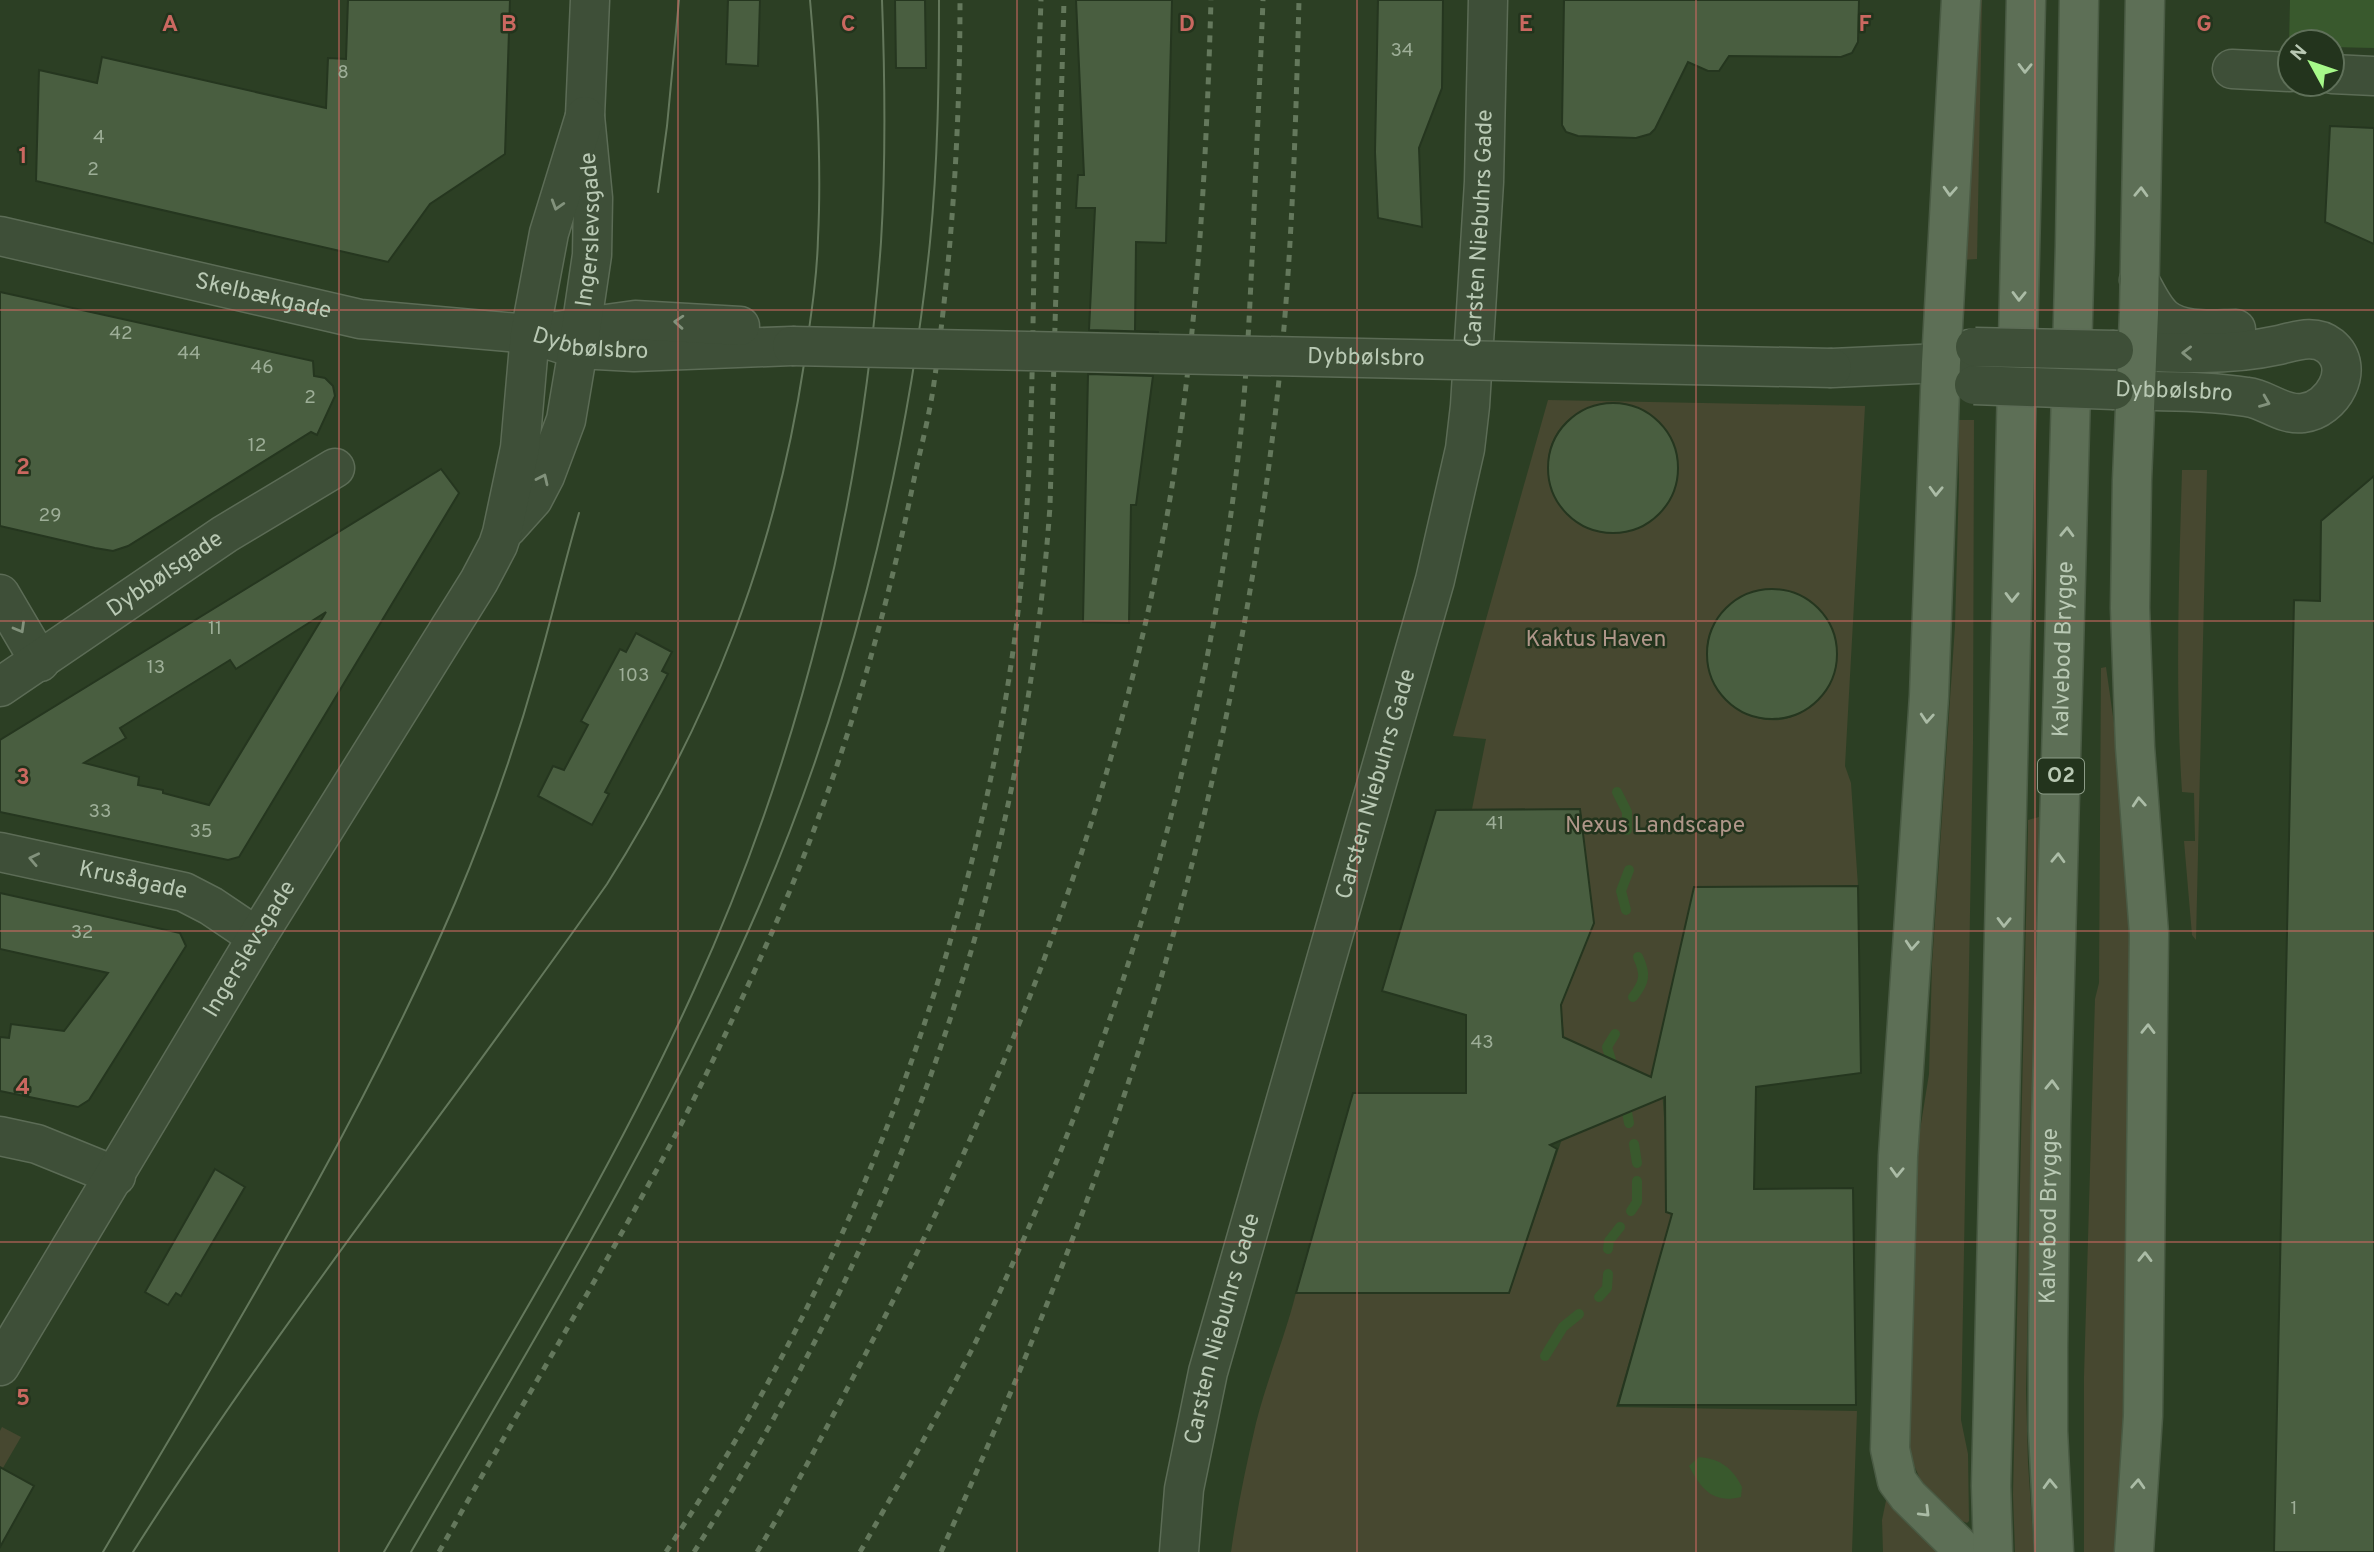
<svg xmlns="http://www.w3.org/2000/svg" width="2374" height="1552" font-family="Overpass,sans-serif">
  <rect width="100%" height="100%" fill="#2c3f24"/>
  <!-- green -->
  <g fill="#474830" fill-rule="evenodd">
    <path d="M1975 0H1982L1977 259 1961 260Z"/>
    <path d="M1548 400 1865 406 1845 766 1851 783 1858 886 1694 888 1657 1052 1661 1074 1671 1217 1616 1407 1857 1411 1852 1552H1231C1237 1509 1246 1466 1256 1423 1267 1379 1285 1337 1296 1293H1509L1561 1142 1570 1099 1561 1005 1579 809H1472L1486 739 1453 736ZM1609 403C1616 404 1624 404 1630 405 1666 415 1683 452 1675 485 1670 504 1655 521 1637 528 1555 558 1511 438 1588 408 1594 405 1602 405 1609 403ZM1768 589C1783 590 1796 592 1809 600 1835 617 1846 659 1828 686 1758 791 1630 625 1768 589Z"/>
    <path d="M1958 420H1974L1973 744 1961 1420 1968 1454 1969 1521 1967 1523 1962 1521 1921 1481 1908 1452 1916 1155 1929 1074 1932 964 1955 626 1959 480Z"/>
    <path d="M2182 470H2207L2196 940 2192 935 2184 841H2195L2194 793 2182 792C2175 685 2179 577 2182 470Z"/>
    <path d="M2106 667 2122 780 2133 941 2128 1298 2119 1552H2084V1377L2095 999 2099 983 2101 668Z"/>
    <path d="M2039 817 2026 1390 2028 1463 2034 1552H2015L2013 1495 2028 831V820Z"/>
    <path d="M2 1427 21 1437 0 1473V1431Z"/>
    <path d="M1888 1491 1945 1552H1883L1882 1520Z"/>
  </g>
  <!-- water -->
  <g fill="#39592d">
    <path d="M2290 0H2374V48L2332 47V42H2290L2289 46Z"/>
    <path d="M1699 1457C1721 1459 1732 1468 1742 1487L1741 1497C1713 1504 1701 1489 1689 1466Z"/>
  </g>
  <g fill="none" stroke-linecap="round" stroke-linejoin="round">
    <!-- stream -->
    <g stroke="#39592d" stroke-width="10">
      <path d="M1617 792 1627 812V830"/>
      <path d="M1626 910 1621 891 1629 870"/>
      <path d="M1633 997C1645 982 1646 974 1638 957"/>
      <path d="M1614 1070 1607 1047 1615 1034"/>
      <path d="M1625 1102 1629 1123"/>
      <path d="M1634 1144 1637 1163"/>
      <path d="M1631 1211 1637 1202V1181"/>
      <path d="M1608 1249 1609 1241 1620 1227"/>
      <path d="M1599 1297 1607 1288 1608 1274"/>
      <path d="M1545 1356 1563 1327 1579 1314"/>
    </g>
  </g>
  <!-- building -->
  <g fill="#495e40" stroke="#25361f" stroke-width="2" fill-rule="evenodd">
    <path d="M348 0H510L505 154 430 204 388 262 36 181 39 70 97 83 102 57 326 108 328 58 346 59Z"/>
    <path d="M728 0H760L758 66 726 64Z"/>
    <path d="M895 0H925L926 68H896Z"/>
    <path d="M1076 0H1172L1166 243 1136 242 1135 331 1159 332 1089 330 1095 208H1076L1078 175H1084Z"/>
    <path d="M1378 0H1443L1442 88 1419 148 1422 227 1378 218 1375 152Z"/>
    <path d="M1564 0H1859L1858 42 1852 53 1841 57 1729 56 1719 71H1708L1688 62 1655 129 1650 134 1636 138 1578 136 1566 132 1562 125Z"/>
    <path d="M2330 126 2374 128V244L2325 222Z"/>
    <path d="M0 292 313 361 314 376 325 378 333 386 335 396 317 435 311 432 128 546 113 551 95 548 0 526Z"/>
    <path d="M1088 374 1153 376 1136 505H1131L1129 623 1083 622Z"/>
    <circle cx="1613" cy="468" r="65"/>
    <path d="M441 469 459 493 239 857 228 860 0 812V740ZM326 612 209 805 163 793V790L138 785 139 777 84 763 126 738 120 728 230 660 236 669Z"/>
    <path d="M2374 476V1552H2274L2294 600 2320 601 2321 521Z"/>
    <circle cx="1772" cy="654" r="65"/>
    <path d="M636 633 672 652 662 671 668 674 605 792 609 794 592 825 538 796 553 766 564 770 588 725 581 721 620 649 626 652Z"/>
    <path d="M1580 809 1594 923 1561 1005 1563 1037 1651 1077 1694 887 1858 886 1861 1073 1756 1087 1754 1189 1853 1188 1856 1405H1618L1672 1214 1666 1212 1665 1097 1550 1145 1557 1149 1509 1293H1296L1353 1093H1466V1015L1382 991 1436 810Z"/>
    <path d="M0 893 180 933 186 946 89 1100 78 1107 0 1091V1037L9 1038 11 1024 64 1031 108 973 0 949Z"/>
    <path d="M215 1169 245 1187 181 1296 176 1293 168 1305 145 1292Z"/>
    <path d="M0 1467 34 1486 0 1547Z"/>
  </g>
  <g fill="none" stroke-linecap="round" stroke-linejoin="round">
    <!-- minor casing -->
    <g stroke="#5c6c56" stroke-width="41">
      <g id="minor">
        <path d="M2232 69 2290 72"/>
        <path d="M2332 74 2374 76"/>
        <path id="s1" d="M0 236 360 319 530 334 578 349 634 352 792 346"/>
        <path d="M2139 280C2146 292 2153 309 2164 318 2182 333 2214 329 2236 329"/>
        <path d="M556 331 635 320 740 326"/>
        <path d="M1832 368 1941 363 1970 349"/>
        <path id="s2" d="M2114 390C2158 392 2204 390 2247 397 2266 399 2283 416 2303 413 2332 410 2357 368 2330 346 2315 334 2296 341 2279 345 2224 357 2170 353 2114 350"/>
        <path id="s3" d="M507 528 533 499 545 476 566 420 578 349 592 255 593 198 585 116 590 0"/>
        <path d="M0 594 40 662"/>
        <path id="s4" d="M0 687 225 534 335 468"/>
        <path id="s5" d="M0 852 184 892 211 906 257 937"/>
        <path d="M0 1136 37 1144 116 1176"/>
        <path id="s6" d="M0 1366 257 937 479 581 498 545 502 533 520 448 530 334 549 233 585 116"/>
        <path id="s7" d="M1179 1552 1184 1489 1208 1372 1435 580 1465 449 1470 406 1484 182 1488 0"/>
      </g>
    </g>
    <!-- major casing -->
    <g stroke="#4a5b44" stroke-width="41">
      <g id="major">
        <path d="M1961 0 1941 363 1929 696 1898 1156 1890 1449 1897 1481 1908 1496 1965 1552"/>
        <path d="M1993 1552 1991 1486 2026 0"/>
        <path id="s8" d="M2054 1552 2048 1431V1348L2051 1125 2075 245 2079 0"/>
        <path d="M2134 1552 2143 1416 2149 934 2135 747 2130 608 2132 480 2139 313 2145 0"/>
      </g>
    </g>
    <!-- minor -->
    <use href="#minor" stroke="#3e4f38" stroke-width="38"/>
    <!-- major -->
    <use href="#major" stroke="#5d6f56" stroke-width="38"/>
    <!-- tram -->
    <g stroke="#64785c" stroke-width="2">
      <path d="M658 192 667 126 679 0"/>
      <path d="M103 1552C227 1340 358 1129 455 903 487 827 515 748 537 669 552 617 564 564 579 513"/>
      <path d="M133 1552C280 1321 450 1108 607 884 710 721 775 555 804 364 810 322 817 280 818 238 822 159 817 79 810 0"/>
      <path d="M384 1552C491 1367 606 1185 694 990 801 755 863 499 881 242 886 162 885 80 882 0"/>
      <path d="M411 1552C529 1347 654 1144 750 927 843 719 907 469 930 242 938 162 939 81 939 0"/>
    </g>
    <!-- rail -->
    <g stroke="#64785c" stroke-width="5" stroke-dasharray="7 7" stroke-linecap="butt">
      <path d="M439 1552C508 1428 582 1306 650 1182 692 1107 729 1028 764 950 831 803 879 647 912 489 919 454 929 419 934 383 952 256 960 128 960 0"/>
      <path d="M666 1552C846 1281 969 967 1014 644 1031 517 1032 389 1034 261 1035 174 1038 87 1041 0"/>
      <path d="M694 1552C900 1228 1023 890 1050 506L1064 0"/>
      <path d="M757 1552C793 1493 824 1432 856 1372 999 1103 1114 817 1167 516 1197 345 1206 173 1211 0"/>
      <path d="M860 1552C903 1476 947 1401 985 1323 1118 1046 1207 746 1240 440 1247 373 1250 304 1253 237 1256 158 1260 79 1263 0"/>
      <path d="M941 1552C1028 1358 1109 1162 1167 957 1224 756 1264 547 1283 339 1293 226 1296 113 1299 0"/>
    </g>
    <!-- minor-bridge casing -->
    <g stroke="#5c6c56" stroke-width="41" stroke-linecap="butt">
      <g id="minor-bridge">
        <path id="s9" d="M792 346 1832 368"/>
        <path d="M1975 347 2114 350"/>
        <path d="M1974 385 2114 390"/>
      </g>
    </g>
    <!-- minor-bridge -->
    <use href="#minor-bridge" stroke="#3e4f38" stroke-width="38"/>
  </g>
  <!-- one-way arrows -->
  <defs><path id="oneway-chevron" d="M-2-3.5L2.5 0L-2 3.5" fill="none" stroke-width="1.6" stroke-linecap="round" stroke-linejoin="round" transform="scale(1.75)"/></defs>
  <g stroke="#abbca6">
    <use href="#oneway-chevron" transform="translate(2025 68) rotate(91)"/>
    <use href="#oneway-chevron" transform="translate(1950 191) rotate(93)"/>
    <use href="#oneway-chevron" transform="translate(2141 192) rotate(-88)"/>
    <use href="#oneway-chevron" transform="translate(2019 296) rotate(91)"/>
    <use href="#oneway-chevron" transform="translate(1936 491) rotate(92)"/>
    <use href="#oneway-chevron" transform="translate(2067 532) rotate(-88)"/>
    <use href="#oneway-chevron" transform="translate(2012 597) rotate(91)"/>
    <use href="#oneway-chevron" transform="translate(1927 718) rotate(94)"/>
    <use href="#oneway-chevron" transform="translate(2139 802) rotate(-94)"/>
    <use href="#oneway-chevron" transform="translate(2058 858) rotate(-88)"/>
    <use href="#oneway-chevron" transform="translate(2004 922) rotate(91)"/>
    <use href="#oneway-chevron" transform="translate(1912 945) rotate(94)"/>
    <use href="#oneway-chevron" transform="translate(2148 1029) rotate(-89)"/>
    <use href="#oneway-chevron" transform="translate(2052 1085) rotate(-88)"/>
    <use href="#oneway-chevron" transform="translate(1897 1172) rotate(92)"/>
    <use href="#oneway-chevron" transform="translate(2145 1257) rotate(-89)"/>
    <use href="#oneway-chevron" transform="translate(2050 1484) rotate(-92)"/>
    <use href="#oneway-chevron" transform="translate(2138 1484) rotate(-87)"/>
    <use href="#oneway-chevron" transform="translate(1925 1512) rotate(45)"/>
  </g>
  <g stroke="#82927c">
    <use href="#oneway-chevron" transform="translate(557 205) rotate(107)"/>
    <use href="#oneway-chevron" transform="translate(679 322) rotate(-176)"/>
    <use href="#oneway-chevron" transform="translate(2187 353) rotate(-179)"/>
    <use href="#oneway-chevron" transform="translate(2265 402) rotate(22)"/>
    <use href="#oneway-chevron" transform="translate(543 479) rotate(-65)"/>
    <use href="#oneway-chevron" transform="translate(20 628) rotate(60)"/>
    <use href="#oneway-chevron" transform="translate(34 859) rotate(-168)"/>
  </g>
  <!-- grid -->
  <path fill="none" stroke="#ca6860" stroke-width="2" stroke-opacity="0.55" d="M339 0V1552M678 0V1552M1017 0V1552M1357 0V1552M1696 0V1552M2035 0V1552M0 310H2374M0 621H2374M0 931H2374M0 1242H2374"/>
  <g text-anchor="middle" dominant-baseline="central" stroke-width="5" stroke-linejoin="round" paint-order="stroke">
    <!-- number labels -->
    <g font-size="19" fill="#9dae97">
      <text x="1402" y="51">34</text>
      <text x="343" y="73">8</text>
      <text x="99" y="138">4</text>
      <text x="93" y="170">2</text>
      <text x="121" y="334">42</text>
      <text x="189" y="354">44</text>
      <text x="262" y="368">46</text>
      <text x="310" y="398">2</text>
      <text x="257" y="446">12</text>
      <text x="50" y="516">29</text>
      <text x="215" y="629">11</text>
      <text x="156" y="668">13</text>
      <text x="634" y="676">103</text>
      <text x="100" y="812">33</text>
      <text x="1495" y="824">41</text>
      <text x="201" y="832">35</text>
      <text x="82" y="933">32</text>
      <text x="1482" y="1043">43</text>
      <text x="2294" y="1509">1</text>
    </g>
    <!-- shield labels -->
    <rect fill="#23341d" stroke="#8c9c87" stroke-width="2" x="2038" y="758.5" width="46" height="35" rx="5"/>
    <g font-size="21" font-weight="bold" fill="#b9c9b4">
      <text x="2061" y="776">O2</text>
    </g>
    <!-- street labels -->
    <g font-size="23" fill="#b9c9b4" stroke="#23341d">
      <text stroke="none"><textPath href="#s7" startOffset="1362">Carsten Niebuhrs Gade</textPath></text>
      <text stroke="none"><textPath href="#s3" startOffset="317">Ingerslevsgade</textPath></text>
      <text stroke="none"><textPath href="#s1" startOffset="270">Skelbækgade</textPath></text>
      <text stroke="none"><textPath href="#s1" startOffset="602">Dybbølsbro</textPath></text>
      <text stroke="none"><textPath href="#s9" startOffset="574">Dybbølsbro</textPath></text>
      <text stroke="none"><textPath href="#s2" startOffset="60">Dybbølsbro</textPath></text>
      <text stroke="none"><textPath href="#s4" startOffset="200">Dybbølsgade</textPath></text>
      <text stroke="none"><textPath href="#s8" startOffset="903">Kalvebod Brygge</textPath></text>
      <text stroke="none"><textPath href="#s7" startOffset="794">Carsten Niebuhrs Gade</textPath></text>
      <text stroke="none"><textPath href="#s5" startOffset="136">Krusågade</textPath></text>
      <text stroke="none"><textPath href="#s6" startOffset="486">Ingerslevsgade</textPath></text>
      <text stroke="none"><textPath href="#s8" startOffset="336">Kalvebod Brygge</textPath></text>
      <text stroke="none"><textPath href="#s7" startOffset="228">Carsten Niebuhrs Gade</textPath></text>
    </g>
    <!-- park labels -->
    <g font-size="23" fill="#af9689" stroke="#23341d">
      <text x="1596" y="640">Kaktus Haven</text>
      <text x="1655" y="826">Nexus Landscape</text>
    </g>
  </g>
  <g font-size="23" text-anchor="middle" font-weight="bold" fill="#ca6860" stroke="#23341d" stroke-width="5" stroke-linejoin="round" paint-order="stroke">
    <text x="170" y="31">A</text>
    <text x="509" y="31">B</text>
    <text x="848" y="31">C</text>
    <text x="1187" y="31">D</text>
    <text x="1526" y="31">E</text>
    <text x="1865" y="31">F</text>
    <text x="2204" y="31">G</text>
    <text x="23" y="163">1</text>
    <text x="23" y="474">2</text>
    <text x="23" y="784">3</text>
    <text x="23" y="1094">4</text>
    <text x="23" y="1405">5</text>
  </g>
  <!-- north arrow -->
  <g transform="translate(2311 63) rotate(310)"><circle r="33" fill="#23341d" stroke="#5f7059" stroke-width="2"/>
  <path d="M0-5L12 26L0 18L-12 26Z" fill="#a6f989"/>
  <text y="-10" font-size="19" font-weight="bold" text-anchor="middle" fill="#b9c9b4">N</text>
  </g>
</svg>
